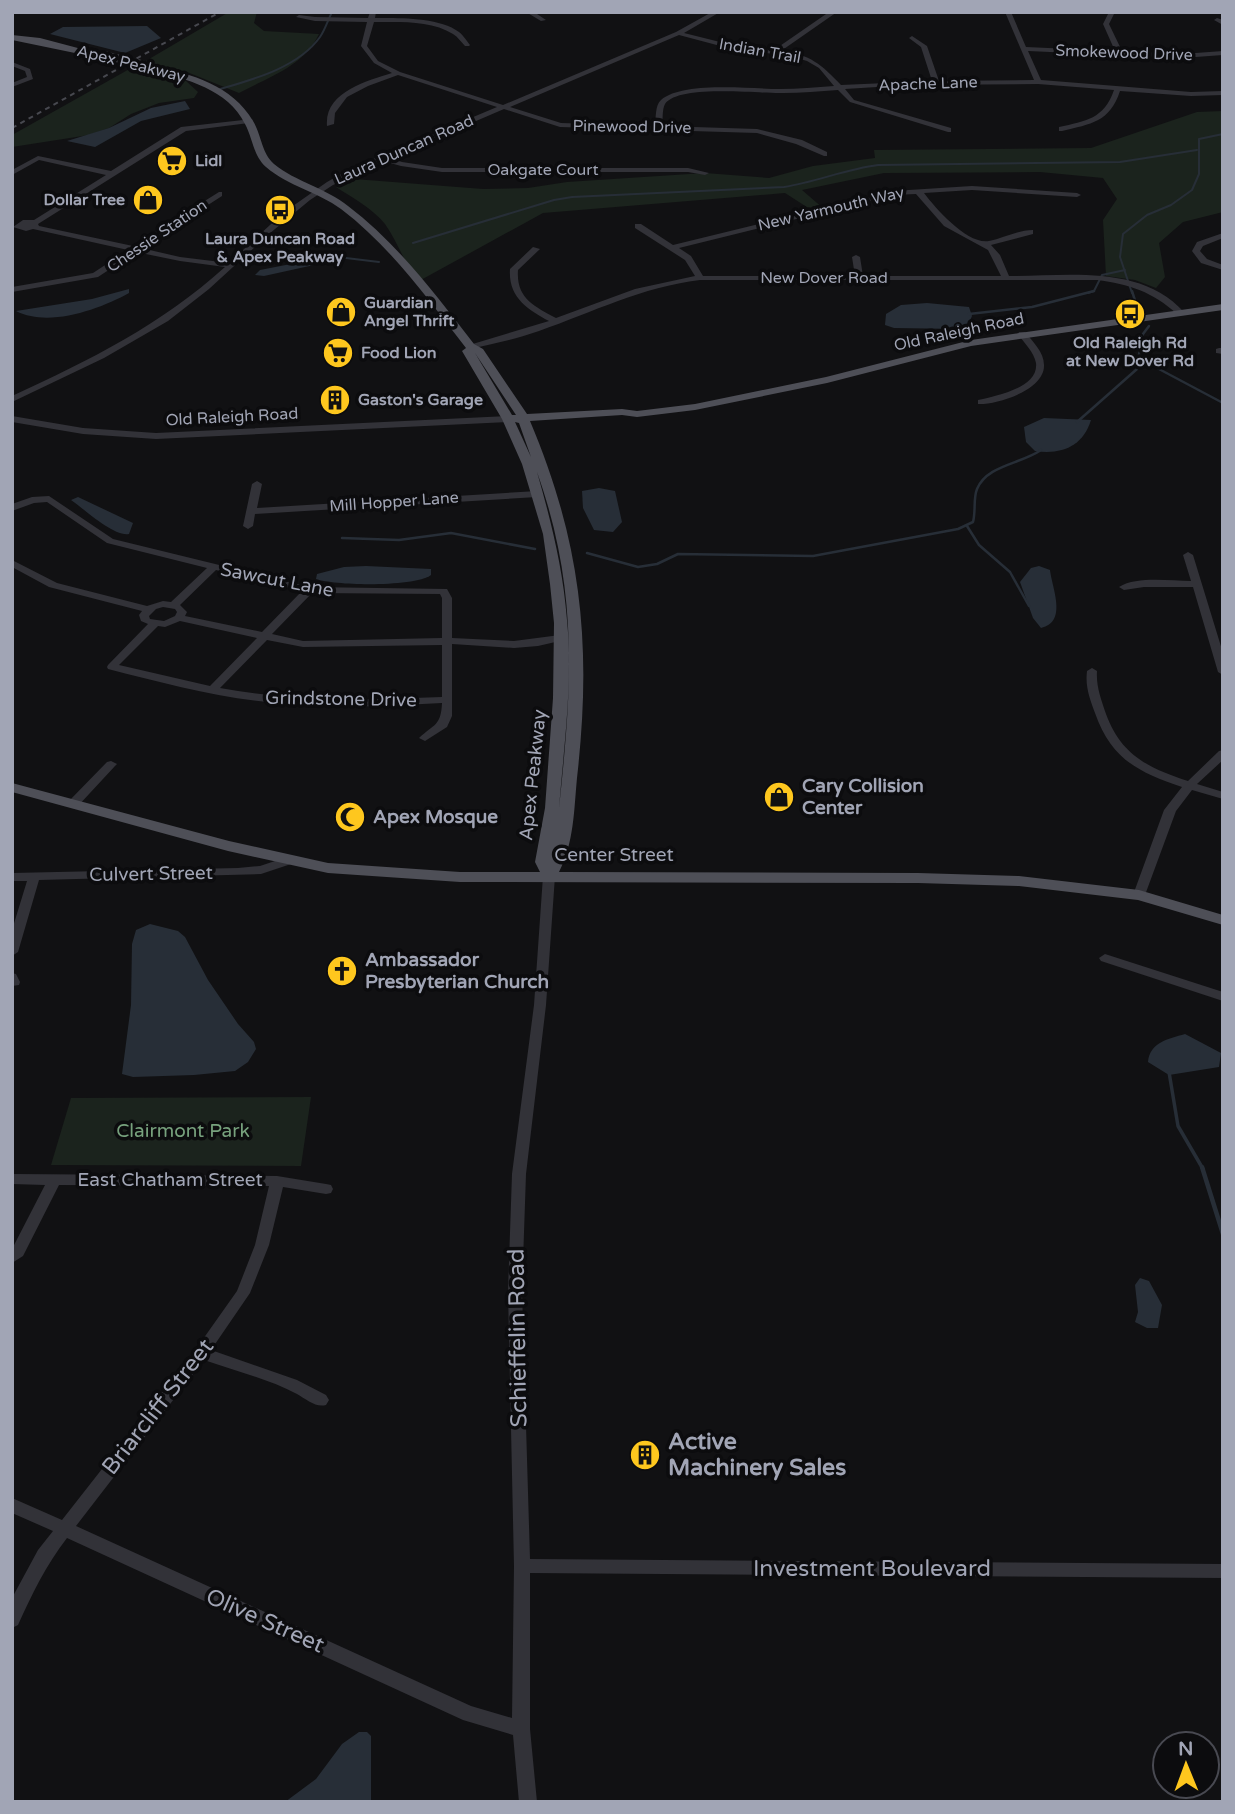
<svg xmlns="http://www.w3.org/2000/svg" width="1235" height="1814" font-family="'Varela Round',sans-serif">
  <rect width="100%" height="100%" fill="#111113"/>
  <!-- green -->
  <g fill="#1b231d">
    <path d="M229 12H257L254 23 264 31 319 34C304 66 269 77 239 93L187 72 144 62Z"/>
    <path d="M133 67 186 81 198 92 194 98 159 103 131 114 109 128 89 135 12 147V135Z"/>
    <path d="M1223 111V212L1183 222 1159 243 1165 277 1156 288 1135 280 1106 276 1103 220 1117 199 1103 178 1040 172 884 173 802 190 824 209 813 211 785 193 543 213 419 281C404 264 398 242 385 224 373 209 353 198 336 187L354 179 483 189 528 188 567 182 705 173 769 178 813 166 875 158 874 150 1091 148 1197 112Z"/>
    <path d="M311 1097 301 1166 51 1165 71 1098Z"/>
  </g>
  <!-- water -->
  <g fill="#272e37">
    <path d="M147 26 161 38 125 53 50 34 63 27Z"/>
    <path d="M185 101 190 109 141 121 95 147 67 141 109 128 151 108Z"/>
    <path d="M342 254 346 258 264 276 255 275 260 270Z"/>
    <path d="M129 289V293C100 309 49 328 16 311L92 299Z"/>
    <path d="M927 303 969 307 972 316 968 325 960 329 894 328 885 325 886 314 901 305Z"/>
    <path d="M1044 418 1091 420C1083 446 1062 455 1035 451L1026 442 1024 427Z"/>
    <path d="M599 488 615 491 622 522 613 532 594 530 583 508 582 491Z"/>
    <path d="M78 497 133 523 129 534C114 537 84 509 71 500Z"/>
    <path d="M366 566 431 569V575C415 587 336 586 316 579L317 574 344 567Z"/>
    <path d="M1039 566 1050 570C1052 588 1068 622 1041 628L1033 618 1020 582 1031 568Z"/>
    <path d="M150 924 178 931 185 937 208 980 238 1024 254 1042 256 1049 248 1062 235 1071 194 1075 133 1077 122 1074 131 1005 132 944 136 930Z"/>
    <path d="M1185 1034 1221 1053 1219 1067 1169 1075 1148 1062C1150 1042 1168 1039 1185 1034Z"/>
    <path d="M1140 1278 1149 1281 1162 1305 1158 1328H1147L1135 1322 1138 1312 1135 1285Z"/>
    <path d="M359 1732H367L371 1736V1802H285L316 1779 342 1744Z"/>
  </g>
  <g fill="none" stroke-linecap="round" stroke-linejoin="round">
    <!-- stream-far3 -->
    <g stroke="#272e37" stroke-width="2">
      <path d="M217 90C251 80 298 68 320 37 325 30 328 20 332 12"/>
      <path d="M413 243 554 200 572 197 784 187C816 182 846 169 878 165L1120 162 1197 150"/>
      <path d="M346 258 379 262"/>
      <path d="M1088 293 1094 291 1102 275 1125 270"/>
      <path d="M1132 293 1120 257 1123 234 1147 215 1171 205 1192 190 1199 174V139L1223 134"/>
    </g>
    <!-- stream-far2 -->
    <g stroke="#272e37" stroke-width="2.5">
      <path d="M1132 291 1138 310"/>
      <path d="M969 314 1032 307 1094 291"/>
      <path d="M1142 360 1223 403"/>
      <path d="M1077 422 1137 369 1142 360 1139 355 1143 334 1149 326"/>
      <path d="M967 526 979 545 1010 572 1029 606"/>
      <path d="M342 538 399 540 451 533 535 549"/>
      <path d="M587 553 638 567 657 564 678 554 813 556 958 529 973 522C976 511 973 499 977 489 987 465 1021 464 1041 450"/>
    </g>
    <!-- stream-far1 -->
    <path stroke="#272e37" stroke-width="3.5" d="M1169 1072 1178 1126 1203 1169"/>
    <!-- stream -->
    <path stroke="#272e37" stroke-width="4.5" d="M1202 1167 1223 1234"/>
    <!-- minor -->
    <g fill="#323238" fill-rule="evenodd">
      <path d="M370 12H376L375 18C398 18 439 17 459 32 463 35 467 41 470 45L469 46H465C461 42 458 37 453 34 431 20 399 22 374 22L367 46 378 61 400 72 503 105 676 32 712 12H720L684 33 728 44 774 50 829 12H837L781 51C810 54 822 65 841 85L932 81 921 47 909 38 912 36 927 46 939 81 1034 80 1005 12H1011L1026 47 1115 51 1103 24 1109 12H1115L1109 24 1122 51 1182 54 1223 51V55L1182 58 1028 51 1041 80 1191 92 1223 91V95L1191 96 1120 91C1110 122 1091 124 1062 131H1059V127C1086 121 1104 119 1114 90L1038 84 909 85 845 89 854 100 951 128V132H948L850 102 838 90C820 91 801 93 783 93 760 94 679 84 665 104 662 109 663 120 662 126L757 129 802 140 827 152V156H824L796 144 757 133 560 127 504 109 390 158 402 162 442 168H688L709 173 705 175 688 172H442L401 166 383 161 333 185 310 200 269 234 209 289 168 321 104 358 12 402V396C90 360 161 325 225 267L180 261 136 252 98 277 12 292V287L93 273 128 250 33 229 26 231 13 227 23 220H34L106 175 39 160 12 175V170L38 156 111 171 181 127 252 119 253 121 249 123 186 131 38 224 39 226 133 246 219 192H222V196L141 248 180 257 229 263 283 213 327 182 352 168 497 107 398 75 368 86 347 97 335 113 334 124 327 126C324 92 367 81 392 73L374 63 361 46 367 22 315 21 296 17 299 15 315 17 368 18ZM679 35 728 48 790 56 807 61 819 68 834 86C816 87 798 89 780 89 751 89 683 81 661 100 655 105 656 118 655 126L561 123 510 107Z"/>
      <path d="M526 12H534L546 20 541 21Z"/>
      <path d="M1217 18 1223 20V25L1214 20Z"/>
      <path d="M12 62 30 69 33 79 12 87V83L27 77 25 71 12 66Z"/>
      <path d="M972 186 1077 193 1081 195 1077 197 972 190 924 193C936 209 968 245 989 241 1004 238 1018 230 1033 230V234L991 245 1000 255 1009 276C1067 276 1141 264 1184 312L1177 314C1153 292 1129 284 1097 280H700C642 287 593 312 539 331 516 339 493 344 470 349L466 346 549 321C527 309 508 297 510 269L533 247 540 249 518 270C516 298 534 306 556 318L635 289 695 276 685 260 635 228V224H641L673 245 893 191ZM916 194 944 226 988 250 1001 276H863L860 257 856 255 852 257 855 276H703L691 256 679 248 893 195Z"/>
      <path d="M1223 233V238L1203 246 1200 251 1207 259 1223 265V270L1201 263 1192 251 1197 242Z"/>
      <path d="M1019 332H1025C1033 342 1044 352 1044 365 1045 390 997 405 978 404V400C995 396 1039 388 1036 363 1034 352 1024 343 1018 334Z"/>
      <path d="M1219 348H1223V354L1216 353V349Z"/>
      <path d="M12 416 83 428 156 433 508 416 513 419 508 422 156 439 83 434 12 422Z"/>
      <path d="M257 481 262 484 257 508 537 491 542 494 537 497 255 514 253 526 248 529 243 526 252 484Z"/>
      <path d="M49 496 113 539 309 587 447 589 452 598V638L514 641 560 635 565 638 564 640 538 646 514 648 452 644V716L447 727 425 741 419 738C434 724 441 726 442 703 386 706 331 709 276 703 219 698 163 683 108 669L107 667 108 665 148 624 141 621 139 615 142 611 49 587 12 567V560L57 583 147 606 163 601 171 602 207 568 107 543 47 502 34 503 12 511V504L32 497ZM216 570 302 591 262 632 185 616 187 612 180 605ZM312 593 440 594 442 598V638L303 641 272 634ZM163 607 175 609 177 612 175 616 164 621 150 619 149 616 156 609ZM180 621 257 638 210 686 119 665 158 626 165 627ZM267 640 303 647 442 645V697C367 700 294 702 220 688Z"/>
      <path d="M1188 552 1193 555 1223 653V675L1218 672 1193 587H1144L1124 590 1119 587C1137 576 1169 581 1191 581L1183 555Z"/>
      <path d="M1092 668 1097 671C1096 687 1101 699 1106 714 1121 755 1148 768 1188 781L1219 751 1223 750V760L1197 784 1223 792V799L1192 790 1176 811 1145 895 1139 899 1133 895 1164 810 1182 787C1138 772 1111 759 1095 713 1090 699 1085 687 1087 671Z"/>
      <path d="M111 761 117 764 115 766 77 807H69L67 804 69 801 107 762Z"/>
      <path d="M287 857 291 858 293 861 291 864 261 874 39 880 18 952 12 956V930L27 881H12V873L238 868 260 866Z"/>
      <path d="M549 872 555 876 546 1005 526 1174 522 1291 530 1559 1223 1564V1578L530 1573V1729L537 1802H519L513 1735 463 1720 67 1538C46 1565 32 1594 18 1625L12 1628V1598L38 1550 53 1531 12 1513V1498L62 1520 196 1349 237 1291 255 1245 269 1186 59 1185 23 1256 12 1263V1249L45 1185 12 1184V1174L277 1176 326 1184 331 1185 333 1189 331 1193 326 1194 283 1187 269 1245 250 1293 211 1350 297 1380 326 1395 329 1400 326 1405C316 1408 306 1399 297 1394 269 1379 235 1371 204 1360L76 1526 471 1706 512 1718 514 1566 508 1291 512 1174 534 1005 543 876Z"/>
      <path d="M1105 954 1223 992V1001L1101 961 1099 958Z"/>
      <path d="M12 973 16 974 20 982 19 985 12 986Z"/>
    </g>
    <!-- major -->
    <g fill="#4e4f57" fill-rule="evenodd">
      <path d="M12 35 40 38 108 56 104 59 12 40Z"/>
      <path d="M154 65C192 75 232 85 253 121 262 136 261 152 274 164 296 182 326 188 348 206 398 244 436 295 474 344L483 349 527 414 622 409 637 411 695 404 826 377 971 340 1223 304V310L971 346 827 383 695 410 637 417 622 415 530 421C582 544 592 646 577 778 574 810 574 843 559 872L918 873 1019 876 1139 890 1223 915V925L1138 900 1019 886 918 883 460 882 328 873 228 851 12 792V783L229 841 328 863 460 872H540L535 862 545 808 553 698 554 623 550 584 543 534 522 464 502 419 462 351 466 348C428 299 391 247 341 209 318 192 288 186 266 167 253 155 253 139 245 124 228 89 186 79 151 70V66ZM475 353 516 415H512ZM515 422 519 423 531 457ZM537 472C579 590 572 686 559 808 564 746 573 681 567 620 563 568 551 521 537 472Z"/>
    </g>
    <!-- rail -->
    <path stroke="#47484f" stroke-width="2" stroke-dasharray="5 4.5" stroke-linecap="butt" d="M12 128 220 12"/>
    <!-- major-bridge -->
    <path stroke="#4e4f57" stroke-width="10" d="M104 56 154 68"/>
  </g>
  <!-- icons -->
  <defs>
    <g id="supermarket-disc" transform="scale(1.575)"><circle r="9.5" fill="#fec71e" stroke="#0c0c0e"/><path d="M-6-5.5h2.5l.6 2H6L4.5 2H-2.5L-4.4-4H-6ZM-1.5 3.2a1.3 1.3 0 1 0 .1 0ZM3 3.2a1.3 1.3 0 1 0 .1 0Z" fill="#111"/></g>
    <g id="shop-disc" transform="scale(1.575)"><circle r="9.5" fill="#fec71e" stroke="#0c0c0e"/><path d="M-5-2.5h2.3a2.7 3.5 0 0 1 5.4 0H5L5.5 6h-11ZM-1.5-2.5h3a1.5 2.3 0 0 0-3 0Z" fill="#111"/></g>
    <g id="bus-disc" transform="scale(1.575)"><circle r="9.5" fill="#fec71e" stroke="#0c0c0e"/><path d="M-5-6H5V4H4V6H2V4H-2V6H-4V4H-5ZM-3.5-4V0h7V-4ZM-3.5 1.2v1.5H-2V1.2ZM2 1.2v1.5H3.5V1.2Z" fill="#111"/></g>
    <g id="building-disc" transform="scale(1.575)"><circle r="9.5" fill="#fec71e" stroke="#0c0c0e"/><path d="M-4-6H4V6H1V3H-1V6H-4ZM-2.5-4.3h1.7v1.8h-1.7ZM.8-4.3h1.7v1.8H.8ZM-2.5-1h1.7V.8h-1.7ZM.8-1h1.7V.8H.8Z" fill="#111"/></g>
    <g id="mosque-disc" transform="scale(1.575)"><circle r="9.5" fill="#fec71e" stroke="#0c0c0e"/><path d="M3.5-4.9A6 6 0 1 0 3.5 4.9A5 5 0 1 1 3.5-4.9Z" fill="#111"/></g>
    <g id="church-disc" transform="scale(1.575)"><circle r="9.5" fill="#fec71e" stroke="#0c0c0e"/><path d="M-1.2-6h2.4v3.5h3.3v2.4h-3.3V6h-2.4V-.1h-3.3v-2.4h3.3Z" fill="#111"/></g>
  </defs>
  <g fill-rule="evenodd">
    <use href="#supermarket-disc" x="172" y="161"/>
    <use href="#shop-disc" x="148" y="200"/>
    <use href="#bus-disc" x="280" y="210"/>
    <use href="#shop-disc" x="341" y="312"/>
    <use href="#bus-disc" x="1130" y="314"/>
    <use href="#supermarket-disc" x="338" y="353"/>
    <use href="#building-disc" x="335" y="400"/>
    <use href="#shop-disc" x="779" y="797"/>
    <use href="#mosque-disc" x="350" y="817"/>
    <use href="#church-disc" x="342" y="971"/>
    <use href="#building-disc" x="645" y="1455"/>
  </g>
  <g text-anchor="middle" dominant-baseline="central" stroke-width="7" stroke-linejoin="round" paint-order="stroke">
    <!-- far-street labels -->
    <g font-size="16" fill="#a1a5b5" stroke="#0c0c0e">
      <text transform="translate(760 51) rotate(10)">Indian Trail</text>
      <text transform="translate(1124 53) rotate(2)">Smokewood Drive</text>
      <text transform="translate(131 64) rotate(14)">Apex Peakway</text>
      <text transform="translate(928 84) rotate(-2)">Apache Lane</text>
      <text transform="translate(632 127) rotate(1)">Pinewood Drive</text>
      <text transform="translate(404 150) rotate(-24)">Laura Duncan Road</text>
      <text x="543" y="170">Oakgate Court</text>
      <text transform="translate(831 209) rotate(-13)">New Yarmouth Way</text>
      <text transform="translate(157 236) rotate(-34)">Chessie Station</text>
      <text x="824" y="278">New Dover Road</text>
      <text transform="translate(959 332) rotate(-12)">Old Raleigh Road</text>
      <text transform="translate(232 417) rotate(-3)">Old Raleigh Road</text>
      <text transform="translate(394 502) rotate(-4)">Mill Hopper Lane</text>
    </g>
    <!-- far-poi labels -->
    <g font-size="16" font-weight="bold" fill="#a1a5b5" stroke="#0c0c0e" text-anchor="start">
      <text x="195" y="161">Lidl</text>
      <text x="125" y="200" text-anchor="end">Dollar Tree</text>
      <text x="280" y="239" text-anchor="middle">Laura Duncan Road<tspan x="280" dy="18">&amp; Apex Peakway</tspan></text>
      <text x="364" y="303">Guardian<tspan x="364" dy="18">Angel Thrift</tspan></text>
      <text x="1130" y="343" text-anchor="middle">Old Raleigh Rd<tspan x="1130" dy="18">at New Dover Rd</tspan></text>
      <text x="361" y="353">Food Lion</text>
      <text x="358" y="400">Gaston's Garage</text>
    </g>
    <!-- street labels -->
    <g font-size="19" fill="#a1a5b5" stroke="#0c0c0e">
      <text transform="translate(277 580) rotate(11)">Sawcut Lane</text>
      <text transform="translate(341 699) rotate(1)">Grindstone Drive</text>
      <text transform="translate(533 775) rotate(-84)">Apex Peakway</text>
      <text x="614" y="855">Center Street</text>
      <text transform="translate(151 874) rotate(-1)">Culvert Street</text>
      <text x="170" y="1180">East Chatham Street</text>
    </g>
    <!-- poi labels -->
    <g font-size="19" font-weight="bold" fill="#a1a5b5" stroke="#0c0c0e" text-anchor="start">
      <text x="802" y="786">Cary Collision<tspan x="802" dy="22">Center</tspan></text>
      <text x="373" y="817">Apex Mosque</text>
      <text x="365" y="960">Ambassador<tspan x="365" dy="22">Presbyterian Church</tspan></text>
    </g>
    <!-- park labels -->
    <g font-size="19" fill="#77a17d" stroke="#0c0c0e">
      <text x="183" y="1131">Clairmont Park</text>
    </g>
    <!-- near-street labels -->
    <g font-size="23" fill="#a1a5b5" stroke="#0c0c0e">
      <text transform="translate(518 1338) rotate(-91)">Schieffelin Road</text>
      <text transform="translate(158 1407) rotate(-52)">Briarcliff Street</text>
      <text x="872" y="1569">Investment Boulevard</text>
      <text transform="translate(265 1621) rotate(24)">Olive Street</text>
    </g>
    <!-- near-poi labels -->
    <g font-size="23" font-weight="bold" fill="#a1a5b5" stroke="#0c0c0e" text-anchor="start">
      <text x="668" y="1442">Active<tspan x="668" dy="26">Machinery Sales</tspan></text>
    </g>
  </g>
  <!-- border -->
  <rect width="1235" height="1814" fill="none" stroke="#a1a5b5" stroke-width="28"/>
  <!-- north arrow -->
  <g transform="translate(1186 1765) rotate(359)"><circle r="33" fill="#0c0c0e" stroke="#484951" stroke-width="2"/>
  <path d="M0-5L12 26L0 18L-12 26Z" fill="#fec71e"/>
  <text y="-10" font-size="19" font-weight="bold" text-anchor="middle" fill="#a1a5b5">N</text>
  </g>
</svg>
